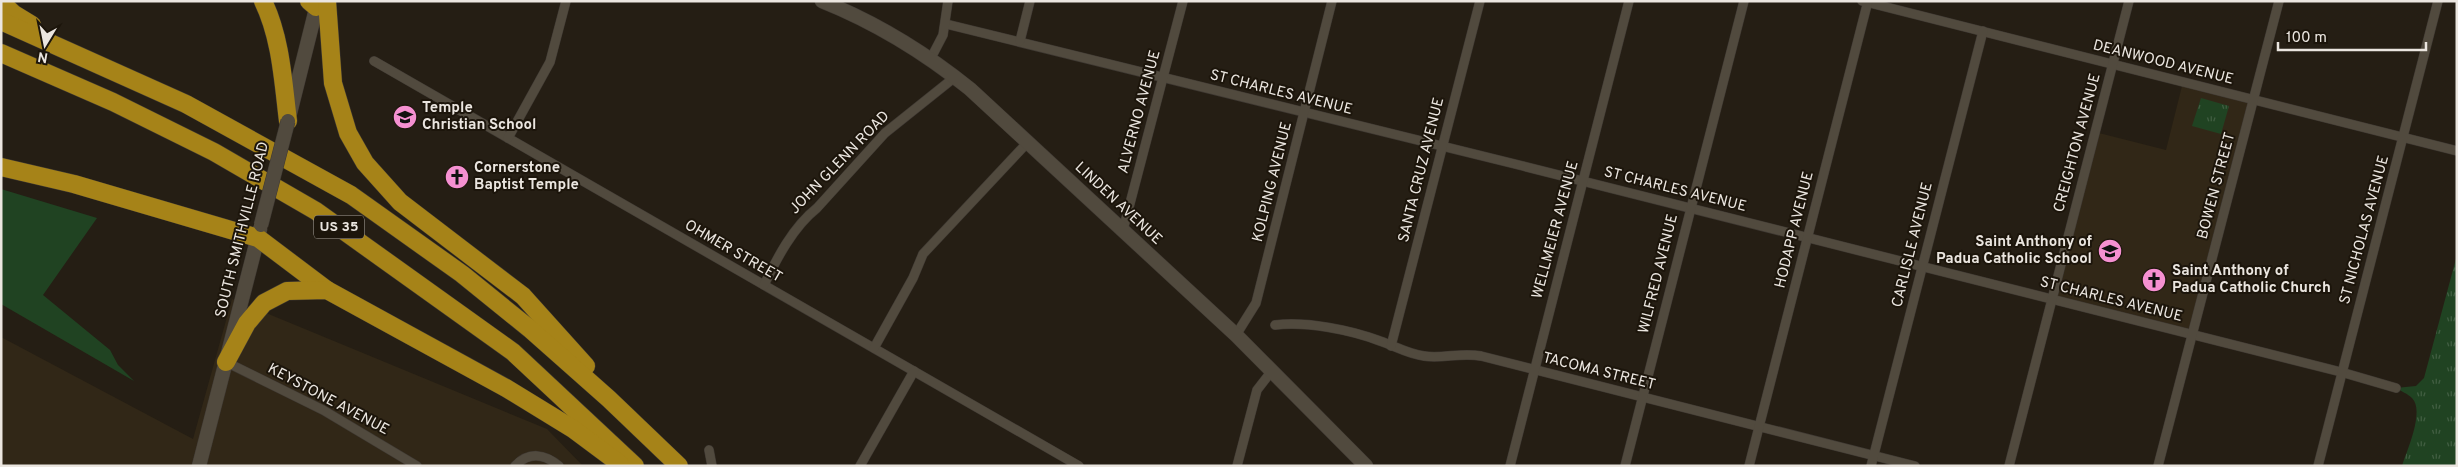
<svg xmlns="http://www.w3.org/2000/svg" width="2458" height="467" font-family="Overpass,sans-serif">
  <defs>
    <pattern id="park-tufts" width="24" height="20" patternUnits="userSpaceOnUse" patternTransform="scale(1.25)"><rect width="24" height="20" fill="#204322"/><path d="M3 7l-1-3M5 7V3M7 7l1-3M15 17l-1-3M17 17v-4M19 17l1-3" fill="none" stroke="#415e42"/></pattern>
  </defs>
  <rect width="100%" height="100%" fill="#251e14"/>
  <!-- built -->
  <g fill="#312717">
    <path d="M2183 82 2254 100 2193 335 2052 299 2095 132 2166 150Z"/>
    <path d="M232 299 547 429 583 466H1V337L193 439Z"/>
  </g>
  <!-- grass -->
  <path fill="#204322" d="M1 189 97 218 43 295 110 350 118 365 134 381 1 304Z"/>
  <!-- park -->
  <g fill="url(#park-tufts)">
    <path d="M2201 98 2229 106 2221 134 2192 126Z"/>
    <path d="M2457 255V466H2402C2407 450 2425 411 2412 398 2408 394 2401 391 2396 388L2416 386 2424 378Z"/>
  </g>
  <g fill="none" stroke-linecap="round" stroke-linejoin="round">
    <!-- street casing -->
    <g stroke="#3f3933" stroke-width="10">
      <g id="street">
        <path d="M1862 1 2457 151"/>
        <path d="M946 24 1523 166 2341 372 2396 388"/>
        <path d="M1020 41 1030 1"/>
        <path d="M931 58 943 35 948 1"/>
        <path d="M374 61 1079 466"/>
        <path d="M508 138 550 62 566 1"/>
        <path d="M1123 230 1183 1"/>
        <path d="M764 285C777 258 793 227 817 208L885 133 955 77"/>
        <path d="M1275 325C1306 321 1351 330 1380 341 1395 346 1408 354 1424 356 1443 359 1461 352 1481 356L1915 466"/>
        <path d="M1236 335 1256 303 1332 1"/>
        <path d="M1391 346 1480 1"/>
        <path d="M874 348 913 278 923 254 1028 142"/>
        <path d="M226 362 323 410 417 466"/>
        <path d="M709 450 712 466"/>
        <path d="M515 466C529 451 545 454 559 466"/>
        <path d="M860 466 914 371"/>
        <path d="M1237 466 1257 390 1271 372"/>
        <path d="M1510 466 1629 1"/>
        <path d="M1625 466 1744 1"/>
        <path d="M1749 466 1868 1"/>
        <path d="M1871 466 1983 31"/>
        <path d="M2009 466 2129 1"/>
        <path d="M2158 466 2279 1"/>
        <path d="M2318 466 2438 1"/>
      </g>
    </g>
    <!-- secondary casing -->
    <g stroke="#3f3933" stroke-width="15">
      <g id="secondary">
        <path d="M822 1C877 23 924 52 970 89L1236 335 1366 466"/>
        <path d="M290 113 318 1"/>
        <path d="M199 466 260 229"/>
      </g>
    </g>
    <!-- highway casing -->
    <g stroke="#3f3933" stroke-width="19">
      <g id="highway">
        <path d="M263 1C281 38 283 81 288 121"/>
        <path d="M309 1 316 7"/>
        <path d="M327 1 333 83 348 133 365 163 400 202 523 296 586 366"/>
        <path d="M1 2 14 14 32 25"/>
        <path d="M1 21 186 104 351 195 462 274 530 329 609 399 679 466"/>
        <path d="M1 53 113 102 214 152 316 211 513 352 635 466"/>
        <path d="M1 167 74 184 258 238 327 290"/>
        <path d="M226 362 247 323 264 303 287 291 327 290 506 388 573 429 620 464"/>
      </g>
    </g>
    <!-- street -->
    <use href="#street" stroke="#514a3e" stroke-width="9"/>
    <!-- secondary -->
    <use href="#secondary" stroke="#514a3e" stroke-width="14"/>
    <!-- highway -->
    <use href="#highway" stroke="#a68318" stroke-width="18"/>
    <!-- secondary-bridge casing -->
    <g stroke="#3f3933" stroke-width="15" stroke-linecap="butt">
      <path id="secondary-bridge" d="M261 225 288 121"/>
    </g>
    <!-- secondary-bridge -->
    <use href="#secondary-bridge" stroke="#514a3e" stroke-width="14"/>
  </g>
  <!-- icons -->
  <defs>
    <g id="school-disc" transform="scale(1.25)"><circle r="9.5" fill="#f590d1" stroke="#1c150b"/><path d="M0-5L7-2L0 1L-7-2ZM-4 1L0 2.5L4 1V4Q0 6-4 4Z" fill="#111"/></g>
    <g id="church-disc" transform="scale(1.25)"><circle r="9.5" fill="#f590d1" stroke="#1c150b"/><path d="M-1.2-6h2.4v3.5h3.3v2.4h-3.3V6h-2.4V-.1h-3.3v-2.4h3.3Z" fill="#111"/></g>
  </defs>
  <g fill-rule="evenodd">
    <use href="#school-disc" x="405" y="117"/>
    <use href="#church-disc" x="457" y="177"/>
    <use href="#school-disc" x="2110" y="251"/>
    <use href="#church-disc" x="2154" y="280"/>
  </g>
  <g text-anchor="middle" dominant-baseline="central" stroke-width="4" stroke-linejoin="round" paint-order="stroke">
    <!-- shield labels -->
    <rect fill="#1c150b" stroke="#ada7a0" stroke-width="1" x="314" y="215.5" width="50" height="23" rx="4"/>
    <g font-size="14" font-weight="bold" fill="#ebe6e0">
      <text x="339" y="227">US 35</text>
    </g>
    <!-- street labels -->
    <g font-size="15" fill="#ebe6e0" stroke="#1c150b">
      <text transform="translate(2163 63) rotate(14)">DEANWOOD AVENUE</text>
      <text transform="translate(1281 93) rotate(14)">ST CHARLES AVENUE</text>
      <text transform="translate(1140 112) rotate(-75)">ALVERNO AVENUE</text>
      <text transform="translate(2078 143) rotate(-75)">CREIGHTON AVENUE</text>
      <text transform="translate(840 163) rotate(-46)">JOHN GLENN ROAD</text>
      <text transform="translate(1422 170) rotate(-76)">SANTA CRUZ AVENUE</text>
      <text transform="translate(1273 182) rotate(-76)">KOLPING AVENUE</text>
      <text transform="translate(2217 186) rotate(-75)">BOWEN STREET</text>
      <text transform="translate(1675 190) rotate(14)">ST CHARLES AVENUE</text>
      <text transform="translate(1118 204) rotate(43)">LINDEN AVENUE</text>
      <text transform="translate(243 230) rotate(-76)">SOUTH SMITHVILLE ROAD</text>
      <text transform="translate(1556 230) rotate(-75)">WELLMEIER AVENUE</text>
      <text transform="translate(1795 230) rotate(-76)">HODAPP AVENUE</text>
      <text transform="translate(2365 230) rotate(-75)">ST NICHOLAS AVENUE</text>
      <text transform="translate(1913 245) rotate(-76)">CARLISLE AVENUE</text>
      <text transform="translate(733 252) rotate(30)">OHMER STREET</text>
      <text transform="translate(1659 274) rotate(-76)">WILFRED AVENUE</text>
      <text transform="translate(2111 300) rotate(14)">ST CHARLES AVENUE</text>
      <text transform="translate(1599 372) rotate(14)">TACOMA STREET</text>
      <text transform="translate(328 400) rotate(28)">KEYSTONE AVENUE</text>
    </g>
    <!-- poi labels -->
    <g font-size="15" font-weight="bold" fill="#ebe6e0" stroke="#1c150b" text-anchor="start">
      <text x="422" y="108">Temple<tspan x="422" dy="17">Christian School</tspan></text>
      <text x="474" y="168">Cornerstone<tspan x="474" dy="17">Baptist Temple</tspan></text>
      <text x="2092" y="242" text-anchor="end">Saint Anthony of<tspan x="2092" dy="17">Padua Catholic School</tspan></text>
      <text x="2172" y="271">Saint Anthony of<tspan x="2172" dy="17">Padua Catholic Church</tspan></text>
    </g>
  </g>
  <!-- border -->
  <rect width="2458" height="467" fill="none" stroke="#ebe6e0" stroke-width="5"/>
  <!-- north arrow -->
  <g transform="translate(45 45) rotate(190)" stroke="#1c150b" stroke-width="4" paint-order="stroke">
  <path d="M0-4L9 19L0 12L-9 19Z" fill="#ebe6e0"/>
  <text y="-8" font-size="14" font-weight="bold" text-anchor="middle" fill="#ebe6e0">N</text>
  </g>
  <!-- scale -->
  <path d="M2278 42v8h148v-8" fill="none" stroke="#ebe6e0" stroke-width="2.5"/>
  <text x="2286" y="42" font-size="15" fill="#ebe6e0" stroke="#1c150b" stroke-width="4" paint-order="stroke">100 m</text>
</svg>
